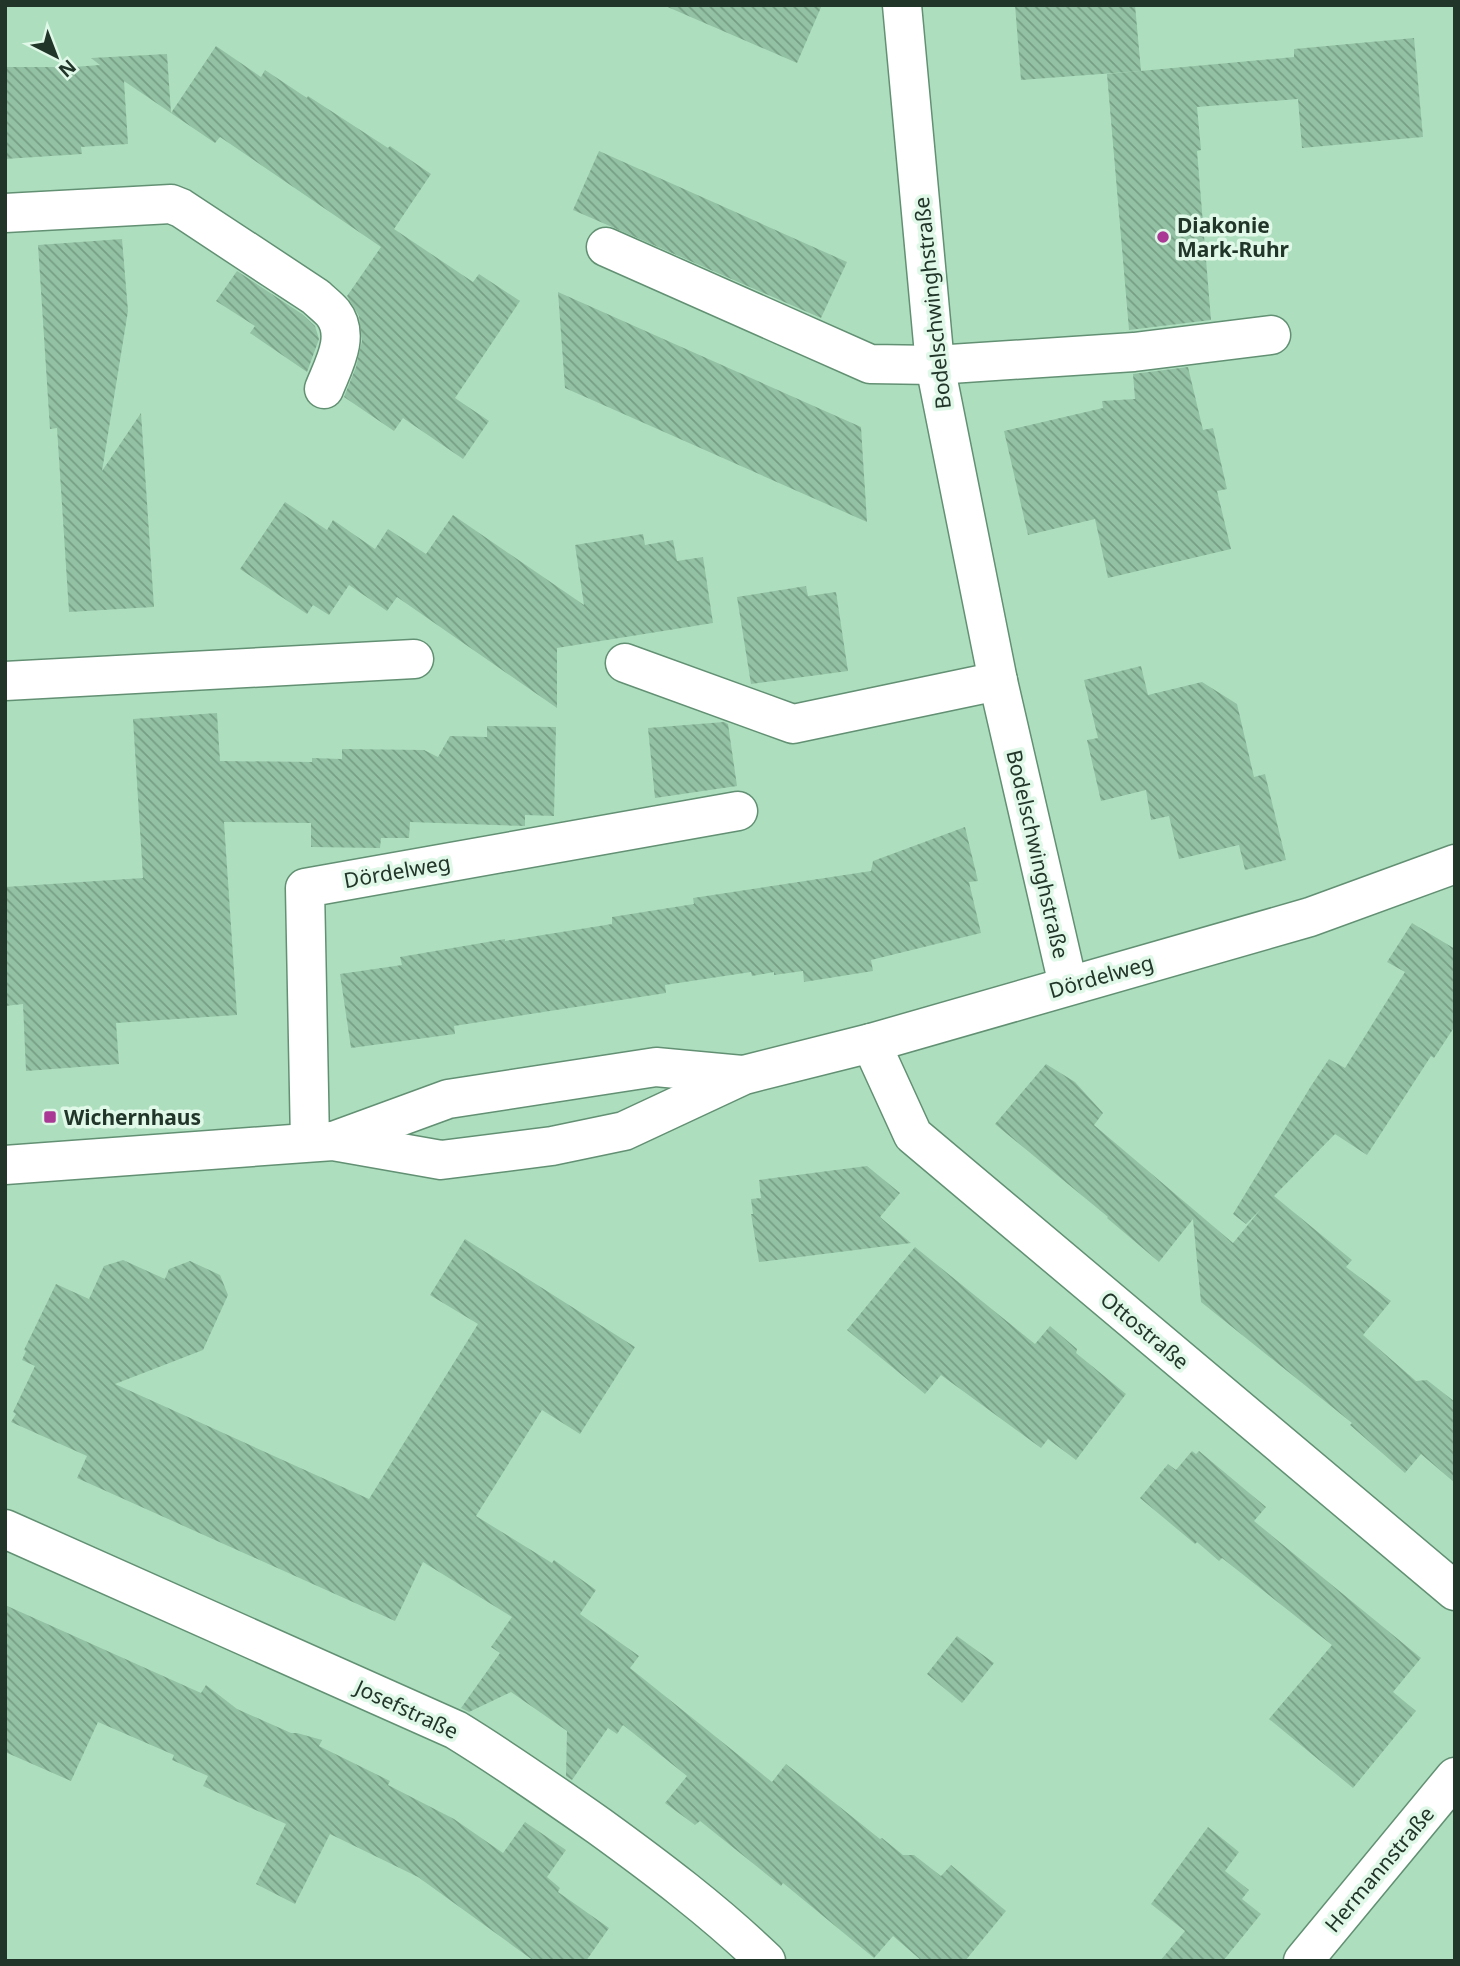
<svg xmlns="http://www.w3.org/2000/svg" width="1460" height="1966" font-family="'Noto Sans',sans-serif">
  <defs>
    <pattern id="building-back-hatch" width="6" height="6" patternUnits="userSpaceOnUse" patternTransform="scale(1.75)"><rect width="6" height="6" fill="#92c2a3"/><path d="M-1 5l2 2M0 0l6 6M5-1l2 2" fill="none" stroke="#779e85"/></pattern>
  </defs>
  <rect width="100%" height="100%" fill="#addebe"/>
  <!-- building -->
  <g fill="url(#building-back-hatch)">
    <path d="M663 5H822L797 63Z"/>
    <path d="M1015 5H1135L1141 71 1021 80Z"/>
    <path d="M1414 38 1423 137 1302 148 1298 99 1197 107 1201 150 1197 151 1211 320 1129 330 1107 74 1294 57V49Z"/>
    <path d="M216 46 261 77 265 70 307 98 308 96 388 148 390 146 431 174 394 229 473 282 479 274 520 301 455 398 489 421 463 459 403 418 394 431 344 397 356 367 362 341 359 316 347 296 381 247 220 137 215 143 171 113Z"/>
    <path d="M167 54 171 113 124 81 128 144 81 147 82 154 5 159V67H73L100 65 91 58Z"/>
    <path d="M599 151 847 262 821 318 573 210Z"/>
    <path d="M122 239 128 311 102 471 141 413 154 607 69 612 57 428 50 429 38 245Z"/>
    <path d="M237 271 302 314 315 326 319 339 307 372 250 333 255 326 216 301Z"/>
    <path d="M558 292 861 427 867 522 565 388Z"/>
    <path d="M1188 367 1203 430 1213 428 1227 489 1217 491 1231 549 1108 578 1095 519 1028 535 1004 431 1103 408 1102 401 1135 399 1133 374Z"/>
    <path d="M285 502 327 530 333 520 375 549 388 529 426 554 453 515 584 605 575 545 643 534 645 545 673 540 677 561 703 557 713 623 557 648V708L397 597 387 611 349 585 329 615 313 605 307 614 240 569Z"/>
    <path d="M806 586 808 596 836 592 848 671 751 684 737 597Z"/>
    <path d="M1141 666 1148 695 1202 682 1237 704 1254 777 1265 774 1286 860 1245 870 1239 845 1179 859 1169 816 1151 820 1146 790 1101 801 1087 740 1098 738 1084 680Z"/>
    <path d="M217 713 220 761 312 762V758L342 759V749L424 750 438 757 450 736 487 737V726L556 727 554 816 525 815V826L410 822 409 838H381L380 848 311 847V823L224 822 237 1015 116 1023 119 1064 26 1071 23 1004 5 1006V887L143 878 133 719Z"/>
    <path d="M724 722 728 724 737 786 655 798 648 728Z"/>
    <path d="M965 827 978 881 969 882 981 933 871 960 873 971 804 982 803 971 774 975V972L752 976 751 972 665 985 666 993 454 1026 455 1034 351 1048 340 974 402 965 400 957 505 939V941L612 924V917L694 904 693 898 871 871 873 861Z"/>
    <path d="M1412 923 1455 949V1026L1434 1058 1431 1056 1367 1155 1335 1134 1274 1196 1352 1260 1346 1267 1391 1301 1363 1335 1416 1381 1427 1380 1455 1402V1483L1421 1454 1405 1473 1350 1425 1352 1423 1201 1302 1193 1219 1159 1262 1107 1218 1108 1217 995 1124 1046 1064 1075 1082 1103 1113 1094 1125 1233 1243 1261 1209 1246 1224 1233 1214 1311 1086 1329 1059 1345 1068 1405 972 1387 962Z"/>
    <path d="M867 1166 900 1193 880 1217 911 1243 759 1262 751 1214H753L751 1199 761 1198 759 1180Z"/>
    <path d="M465 1239 635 1347 580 1434 542 1410 476 1516 552 1563 554 1560 596 1590 580 1614 639 1656 630 1668 772 1782 786 1764 880 1839 882 1838 903 1855H914L941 1876 951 1865 1006 1911 965 1961H922L893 1936 874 1958 783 1883 781 1886 700 1821 695 1825 665 1803 687 1776 623 1725 617 1734 608 1728 572 1780 566 1776 567 1731 511 1692 469 1712 461 1708 500 1653 491 1647 512 1617 423 1562 395 1621 77 1478 87 1456 11 1422 16 1414 13 1412 35 1366 22 1360 26 1351 24 1350 56 1284 89 1299 104 1266 123 1260 165 1279 169 1269 190 1261 220 1275 228 1295 203 1350 115 1384 369 1499 478 1324 430 1295Z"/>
    <path d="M915 1247 1035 1344 1050 1326 1077 1349 1076 1353 1126 1394 1076 1460 1048 1439 1041 1448 941 1375 925 1394 847 1330Z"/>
    <path d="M1192 1451 1196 1454 1199 1451 1266 1507 1254 1521 1421 1658 1393 1692 1416 1711 1353 1788 1269 1719 1332 1645 1222 1558 1219 1561 1197 1542 1195 1544 1140 1498 1168 1464 1176 1470Z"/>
    <path d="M5 1605 201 1693 206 1685 237 1709 291 1733H297L322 1740 319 1746 390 1781 388 1785 454 1819 503 1853 525 1822 566 1850 547 1877 560 1888 558 1892 609 1928 586 1961H534L418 1877 330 1834 295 1904 256 1884 286 1824 203 1786 208 1776 172 1760 174 1755 98 1722 71 1781 5 1752Z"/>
    <path d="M957 1636 994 1663 962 1703 927 1674Z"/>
    <path d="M1208 1827 1239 1852 1225 1871 1249 1890 1242 1899 1261 1914 1223 1961H1160L1185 1931 1151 1904Z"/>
  </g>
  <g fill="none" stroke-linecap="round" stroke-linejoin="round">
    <!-- minor casing -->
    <g stroke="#629073" stroke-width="41">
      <g id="minor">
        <path d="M902 5 935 365 998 681 1068 985"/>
        <path d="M5 213 171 204 181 208 316 297C321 302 328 307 333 313 351 336 333 366 324 389"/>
        <path d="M606 247 870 364 935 365 1134 352 1271 335"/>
        <path d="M625 663 793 724 998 681"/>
        <path d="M5 681 414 659"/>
        <path d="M871 1043 913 1135 1455 1591"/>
        <path d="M336 1140 448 1099 656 1067 742 1075"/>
        <path d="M310 1142 305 888 738 811"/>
        <path d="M5 1165 333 1141 441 1160 552 1146 624 1131 744 1075 871 1043 1310 917 1455 864"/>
        <path d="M5 1529 456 1730C505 1760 552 1793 599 1826 657 1868 714 1911 766 1961"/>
        <path d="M1303 1961 1455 1777"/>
      </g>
    </g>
    <!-- minor -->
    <use href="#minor" stroke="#fff" stroke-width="38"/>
  </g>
  <!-- markers -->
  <g fill="#aa3995" stroke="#e0f8e8" stroke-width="2.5">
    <circle cx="1163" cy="237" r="7"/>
    <rect x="43" y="1110" width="14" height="14" rx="3.5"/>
  </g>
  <g text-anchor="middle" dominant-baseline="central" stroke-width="7" stroke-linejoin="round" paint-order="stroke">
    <!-- poi labels -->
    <g font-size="21" font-weight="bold" fill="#213528" stroke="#e0f8e8" text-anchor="start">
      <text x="1177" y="225">Diakonie<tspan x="1177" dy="24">Mark-Ruhr</tspan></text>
      <text x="64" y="1117">Wichernhaus</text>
    </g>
    <!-- street labels -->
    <g font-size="21" fill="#213528" stroke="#e0f8e8">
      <text transform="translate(932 303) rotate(-96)">Bodelschwinghstraße</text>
      <text transform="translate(1038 854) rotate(77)">Bodelschwinghstraße</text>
      <text transform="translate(397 871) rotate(-10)">Dördelweg</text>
      <text transform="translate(1101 976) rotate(-16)">Dördelweg</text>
      <text transform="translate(1145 1330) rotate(40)">Ottostraße</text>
      <text transform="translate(407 1709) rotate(25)">Josefstraße</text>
      <text transform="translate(1379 1869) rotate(-50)">Hermannstraße</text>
    </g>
  </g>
  <!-- border -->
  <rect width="1460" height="1966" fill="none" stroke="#213528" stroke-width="14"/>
  <!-- north arrow -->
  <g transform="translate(56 56) rotate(138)" stroke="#e0f8e8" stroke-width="5" paint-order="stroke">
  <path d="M0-5L12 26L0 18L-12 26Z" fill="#213528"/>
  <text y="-10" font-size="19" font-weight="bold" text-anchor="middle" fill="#213528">N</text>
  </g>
</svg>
